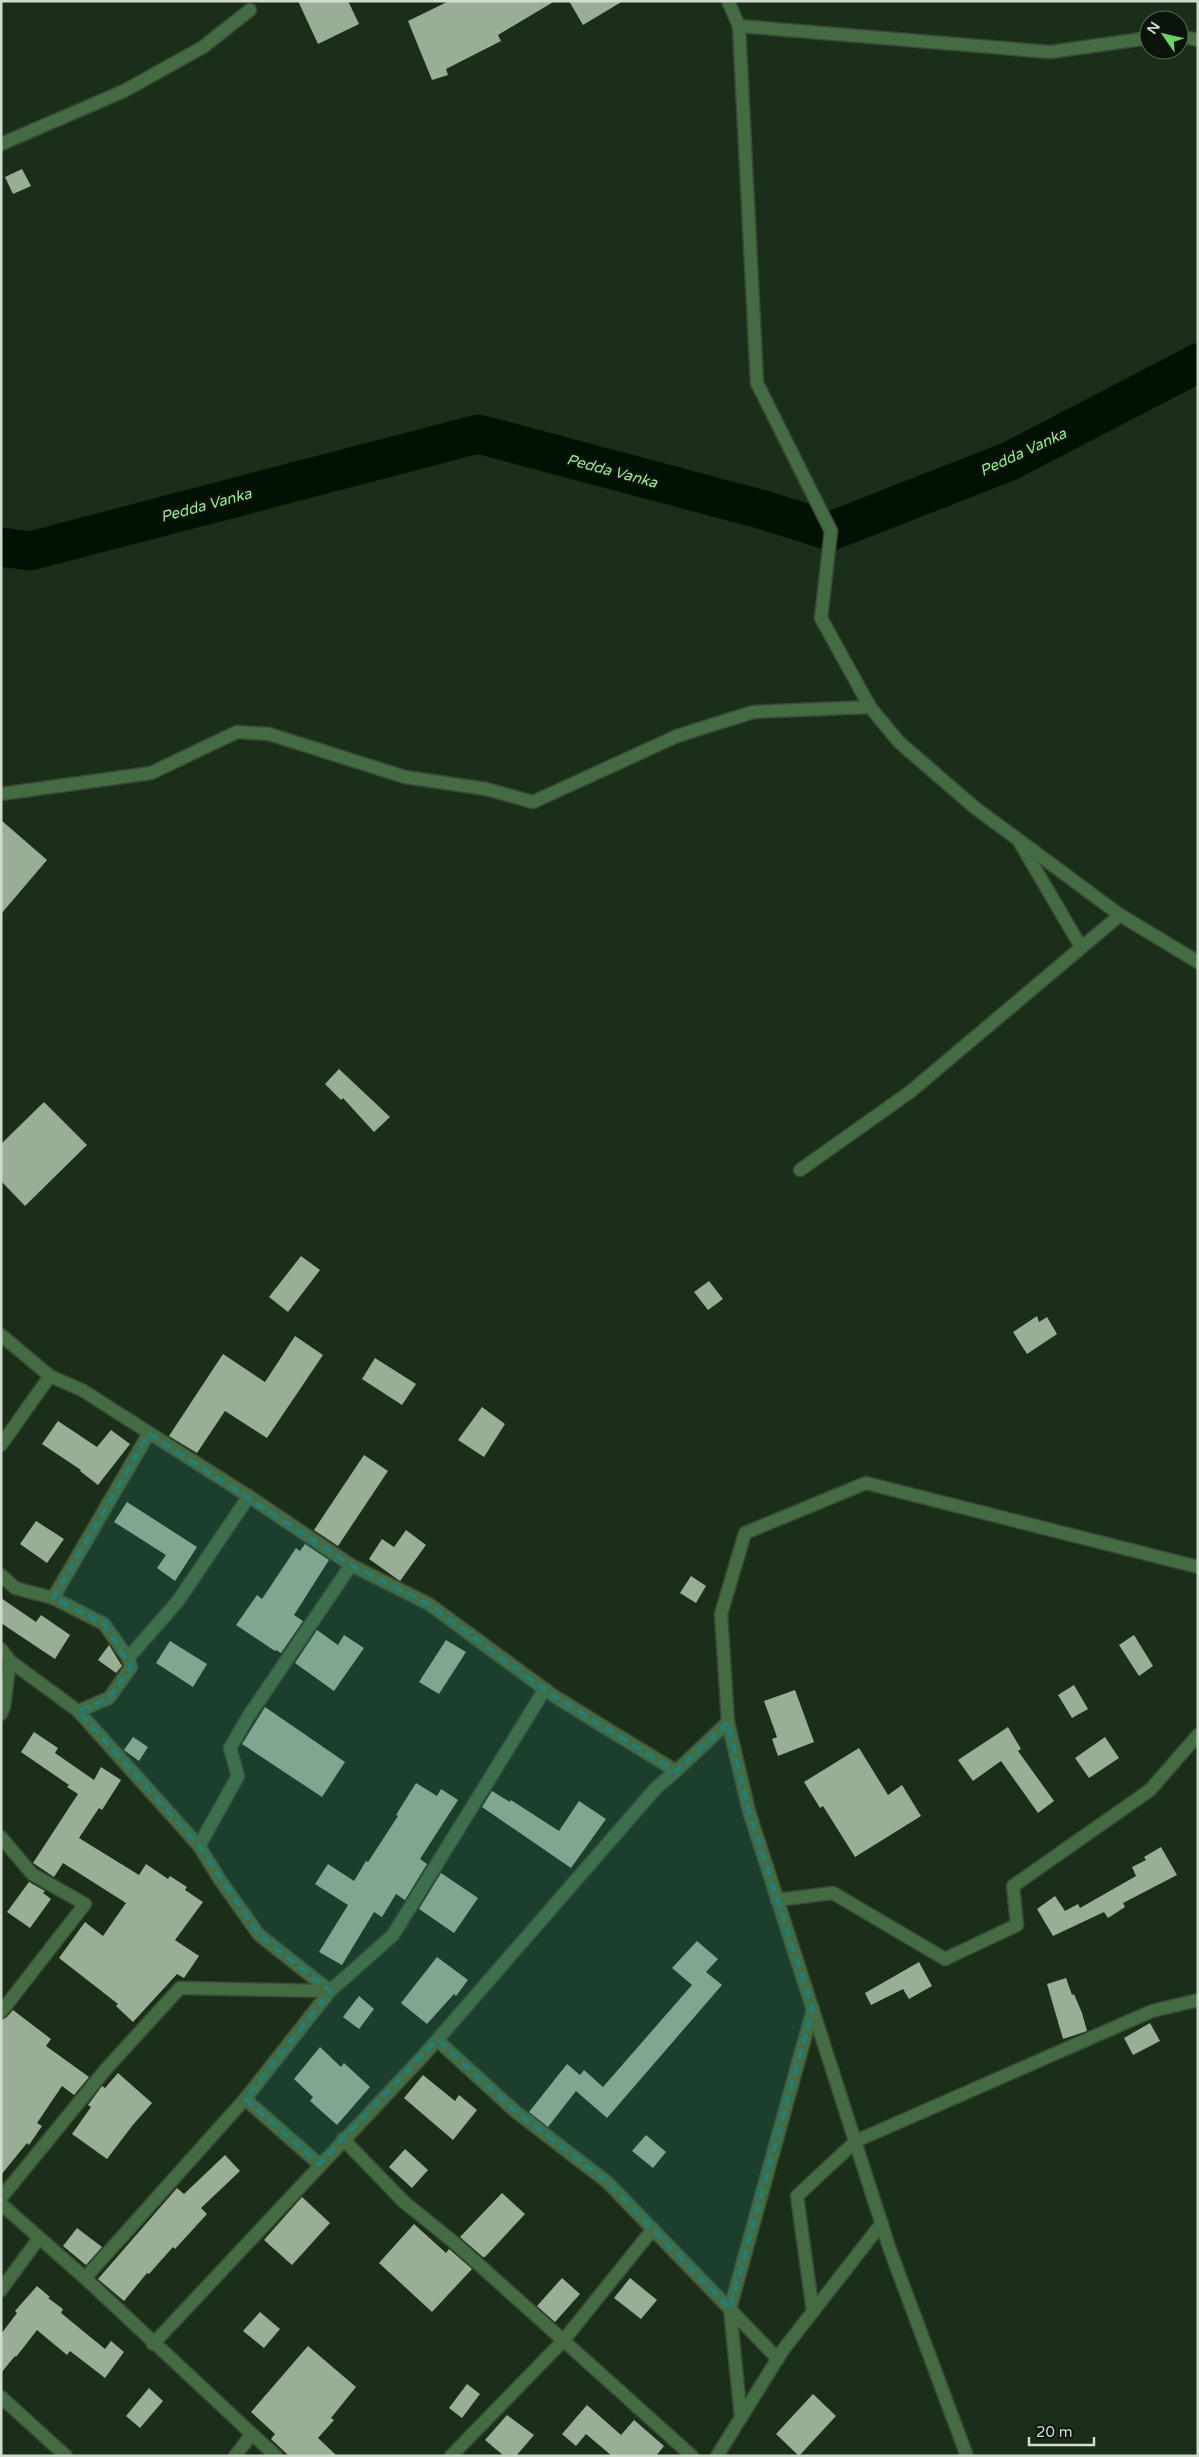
<svg xmlns="http://www.w3.org/2000/svg" width="1199" height="2457" font-family="'Varela Round',sans-serif">
  <rect width="100%" height="100%" fill="#1b2e19"/>
  <g fill="none" stroke-linecap="round" stroke-linejoin="round">
    <!-- river -->
    <path stroke="#021202" stroke-width="39" d="M1 547 30 551 478 434 760 509 831 531 1010 461 1198 363"/>
  </g>
  <!-- building -->
  <g fill="#98af96">
    <path d="M298 1H348L359 24 318 44Z"/>
    <path d="M449 1H555L498 35 501 41 446 69 448 75 432 80 408 21Z"/>
    <path d="M569 1H623L583 25Z"/>
    <path d="M22 169 31 186 13 194 5 177Z"/>
    <path d="M1 820 47 860 1 914Z"/>
    <path d="M339 1069 390 1117 374 1132 343 1098 341 1100 325 1084Z"/>
    <path d="M44 1102 87 1145 25 1206 1 1181V1144Z"/>
    <path d="M301 1256 320 1270 288 1312 269 1297Z"/>
    <path d="M709 1281 723 1299 708 1310 694 1292Z"/>
    <path d="M1037 1316 1039 1322 1047 1317 1057 1334 1027 1354 1013 1332Z"/>
    <path d="M295 1336 323 1355 267 1438 225 1411 197 1453 169 1436 223 1354 265 1382Z"/>
    <path d="M375 1358 416 1384 402 1405 362 1379Z"/>
    <path d="M482 1407 505 1424 484 1457 458 1440Z"/>
    <path d="M58 1421 97 1447 111 1430 130 1444 98 1485 80 1471 81 1470 42 1444Z"/>
    <path d="M364 1455 388 1471 338 1546 314 1530Z"/>
    <path d="M127 1502 197 1547 175 1581 157 1568 166 1555 114 1522Z"/>
    <path d="M36 1521 64 1539 47 1563 20 1544Z"/>
    <path d="M406 1530 426 1545 400 1581 369 1559 382 1539 394 1547Z"/>
    <path d="M305 1544 329 1560 294 1615 303 1621 281 1653 276 1650 275 1651 236 1625 257 1595 262 1599 296 1548 300 1551Z"/>
    <path d="M691 1576 706 1586 696 1603 680 1593Z"/>
    <path d="M1 1598 36 1622 41 1615 70 1635 55 1659 1 1623Z"/>
    <path d="M317 1630 338 1645 344 1635 364 1648 334 1691 295 1663Z"/>
    <path d="M1134 1635 1153 1666 1139 1676 1119 1645Z"/>
    <path d="M446 1640 466 1652 439 1694 419 1682Z"/>
    <path d="M170 1641 207 1664 193 1687 156 1663Z"/>
    <path d="M109 1645 122 1666 116 1673 98 1660Z"/>
    <path d="M1074 1685 1088 1709 1072 1718 1058 1695Z"/>
    <path d="M795 1690 814 1742 778 1756 772 1739 777 1737 764 1701Z"/>
    <path d="M265 1707 345 1762 322 1797 242 1744Z"/>
    <path d="M1008 1727 1021 1749 1018 1751 1054 1801 1038 1813 1001 1761 973 1781 958 1760Z"/>
    <path d="M34 1732 58 1748 55 1753 94 1780 101 1767 121 1780 102 1810 99 1808 79 1838 139 1875 146 1864 168 1879 170 1876 187 1887 185 1890 203 1902 175 1940 199 1956 184 1978 177 1974 133 2022 116 2006 118 2004 59 1958 85 1922 103 1936 126 1903 63 1863 54 1877 33 1863 78 1794 67 1787 69 1785 21 1752Z"/>
    <path d="M133 1737 148 1747 139 1761 124 1750Z"/>
    <path d="M1105 1737 1119 1758 1089 1778 1075 1758Z"/>
    <path d="M859 1748 888 1795 902 1785 921 1816 855 1857 823 1806 820 1808 804 1782Z"/>
    <path d="M416 1783 437 1796 441 1789 458 1800 420 1859 427 1864 405 1900 396 1894 382 1917 374 1912 342 1965 319 1952 348 1905 315 1884 328 1864 354 1881 366 1861 368 1862 398 1816 396 1815Z"/>
    <path d="M492 1791 510 1802 511 1800 559 1831 579 1801 606 1819 571 1868 482 1807Z"/>
    <path d="M1161 1847 1177 1875 1123 1903 1125 1907 1108 1918 1104 1912 1053 1936 1037 1909 1055 1896 1065 1911 1078 1904 1080 1908 1136 1876 1132 1867 1146 1860 1144 1857Z"/>
    <path d="M441 1873 478 1898 454 1933 419 1909Z"/>
    <path d="M29 1882 45 1891 43 1893 51 1899 30 1928 7 1912Z"/>
    <path d="M697 1941 718 1959 706 1972 722 1985 607 2118 576 2091 548 2127 529 2112 567 2064 580 2075 584 2070 603 2087 692 1985 672 1968Z"/>
    <path d="M437 1957 468 1980 456 1996 454 1994 427 2024 401 2003Z"/>
    <path d="M919 1962 932 1986 909 1999 903 1989 871 2005 865 1993Z"/>
    <path d="M1066 1978 1072 1995 1074 1994 1082 2013 1087 2031 1063 2039 1047 1984Z"/>
    <path d="M359 1996 374 2009 359 2029 343 2017Z"/>
    <path d="M13 2010 51 2039 46 2046 89 2077 74 2095 62 2086 37 2123 42 2126 29 2145 27 2143 1 2175V2020L7 2017Z"/>
    <path d="M1150 2023 1160 2041 1133 2055 1124 2038Z"/>
    <path d="M320 2047 341 2067 344 2063 370 2087 337 2125 310 2101 313 2097 294 2079Z"/>
    <path d="M118 2073 152 2103 132 2126 107 2159 72 2134 91 2107 88 2105 102 2086 105 2088Z"/>
    <path d="M423 2075 455 2101 459 2095 477 2110 453 2140 404 2098Z"/>
    <path d="M646 2135 666 2152 653 2168 632 2151Z"/>
    <path d="M405 2149 428 2170 412 2188 389 2167Z"/>
    <path d="M225 2155 240 2171 201 2208 207 2214 175 2249 173 2247 149 2274 147 2273 124 2301 98 2279 177 2188 184 2194Z"/>
    <path d="M502 2193 525 2214 485 2257H483L460 2237Z"/>
    <path d="M302 2197 330 2223 292 2265 264 2240Z"/>
    <path d="M414 2224 446 2253 449 2249 472 2269 432 2312 379 2263Z"/>
    <path d="M77 2228 102 2247 86 2265 63 2246Z"/>
    <path d="M562 2278 580 2294 555 2322 537 2306Z"/>
    <path d="M630 2278 657 2300 641 2319 614 2298Z"/>
    <path d="M37 2286 50 2297 48 2298 63 2309 61 2313 105 2349 111 2341 124 2352 105 2378 70 2351 67 2355 37 2330 16 2357 15 2356 1 2373V2334L17 2313 15 2311Z"/>
    <path d="M260 2312 280 2329 264 2348 243 2331Z"/>
    <path d="M308 2346 356 2387 331 2418 334 2420 318 2438 337 2456H289L271 2439 275 2434 251 2412Z"/>
    <path d="M467 2384 480 2394 462 2418 449 2408Z"/>
    <path d="M149 2388 163 2401 140 2428 126 2416Z"/>
    <path d="M813 2394 836 2416 799 2456 776 2434Z"/>
    <path d="M587 2405 621 2435 634 2420 664 2446 656 2456H612L586 2434 576 2446 562 2434Z"/>
    <path d="M507 2415 534 2435 516 2456H504L485 2440Z"/>
  </g>
  <g fill="none" stroke-linecap="round" stroke-linejoin="round">
    <!-- minor casing -->
    <g stroke="#384a36" stroke-width="15">
      <g id="minor">
        <path d="M728 1 739 26"/>
        <path d="M1179 36 1198 40"/>
        <path d="M1149 38 1050 52 739 26 757 383 831 531 821 618 870 707 899 742 974 807 1120 915 1198 962"/>
        <path d="M1 144 124 91 203 47 250 10"/>
        <path d="M1 794 151 773 237 732 269 734 405 777 486 789 533 802 677 736 753 712 870 707"/>
        <path d="M1019 841 1081 947"/>
        <path d="M800 1170 910 1092 1120 915"/>
        <path d="M1 1335 50 1376 82 1390 253 1499 351 1565 429 1604 554 1696 676 1771"/>
        <path d="M1 1445 50 1376"/>
        <path d="M1 1575 15 1588 53 1598 149 1433"/>
        <path d="M53 1598 104 1624 128 1658 178 1601 249 1496"/>
        <path d="M1 1649 10 1661"/>
        <path d="M78 1711 109 1698 131 1667 128 1658"/>
        <path d="M1 1714 4 1707 10 1661 78 1711 199 1846 238 1776 230 1748 248 1717 351 1565"/>
        <path d="M1 1837 32 1874 85 1904 1 2012"/>
        <path d="M199 1846 220 1880 259 1935 330 1991 393 1935 545 1689"/>
        <path d="M777 1900 833 1893 945 1959 1017 1925 1013 1886 1150 1790 1198 1735"/>
        <path d="M437 2040 516 2112 607 2182 778 2359"/>
        <path d="M245 2099 330 1991"/>
        <path d="M343 2139 404 2202 456 2244 692 2456"/>
        <path d="M1 2198 106 2069 180 1988 330 1991"/>
        <path d="M1 2204 85 2278 252 2434"/>
        <path d="M85 2278 245 2099 319 2164"/>
        <path d="M1 2290 39 2238"/>
        <path d="M813 2312 797 2196 856 2141 1152 2011 1198 2000"/>
        <path d="M153 2344 424 2055 656 1788 676 1771 728 1722"/>
        <path d="M1 2397 66 2456"/>
        <path d="M741 2418 730 2309 813 2009"/>
        <path d="M235 2456 252 2434 276 2456"/>
        <path d="M451 2456 563 2341 653 2229"/>
        <path d="M717 2456 783 2350 882 2223"/>
        <path d="M967 2456 890 2250 749 1811 728 1722 721 1614 745 1533 866 1483 1198 1567"/>
      </g>
    </g>
    <!-- minor -->
    <use href="#minor" stroke="#446b41" stroke-width="12"/>
  </g>
  <!-- marked area -->
  <path fill="#228078" fill-opacity="0.2" stroke="#228078" stroke-width="4" stroke-dasharray="10 6" stroke-linejoin="round" d="M149 1433 351 1565 429 1604 554 1696 676 1771 728 1722 749 1811 813 2009 730 2309 607 2182 516 2112 437 2040 319 2164 245 2099 330 1991 259 1935 199 1846 78 1711 109 1698 131 1667 104 1624 53 1598Z"/>
  <g text-anchor="middle" dominant-baseline="central" stroke-width="5" stroke-linejoin="round" paint-order="stroke">
    <!-- water labels -->
    <g font-size="15" font-style="italic" fill="#97eb8f" stroke="#0b140b">
      <text transform="translate(1023 452) rotate(-25)">Pedda Vanka</text>
      <text transform="translate(612 471) rotate(15)">Pedda Vanka</text>
      <text transform="translate(206 505) rotate(-15)">Pedda Vanka</text>
    </g>
  </g>
  <!-- border -->
  <rect width="1199" height="2457" fill="none" stroke="#d0dcce" stroke-width="5"/>
  <!-- north arrow -->
  <g transform="translate(1164 35) rotate(304)"><circle r="24" fill="#0b140b" stroke="#5a6459"/>
  <path d="M0-4L9 19L0 12L-9 19Z" fill="#6bd363"/>
  <text y="-8" font-size="14" font-weight="bold" text-anchor="middle" fill="#d0dcce">N</text>
  </g>
  <!-- scale -->
  <path d="M1029 2437v8h65v-8" fill="none" stroke="#d0dcce" stroke-width="2.5"/>
  <text x="1036" y="2437" font-size="15" fill="#d0dcce" stroke="#0b140b" stroke-width="4" paint-order="stroke">20 m</text>
</svg>
